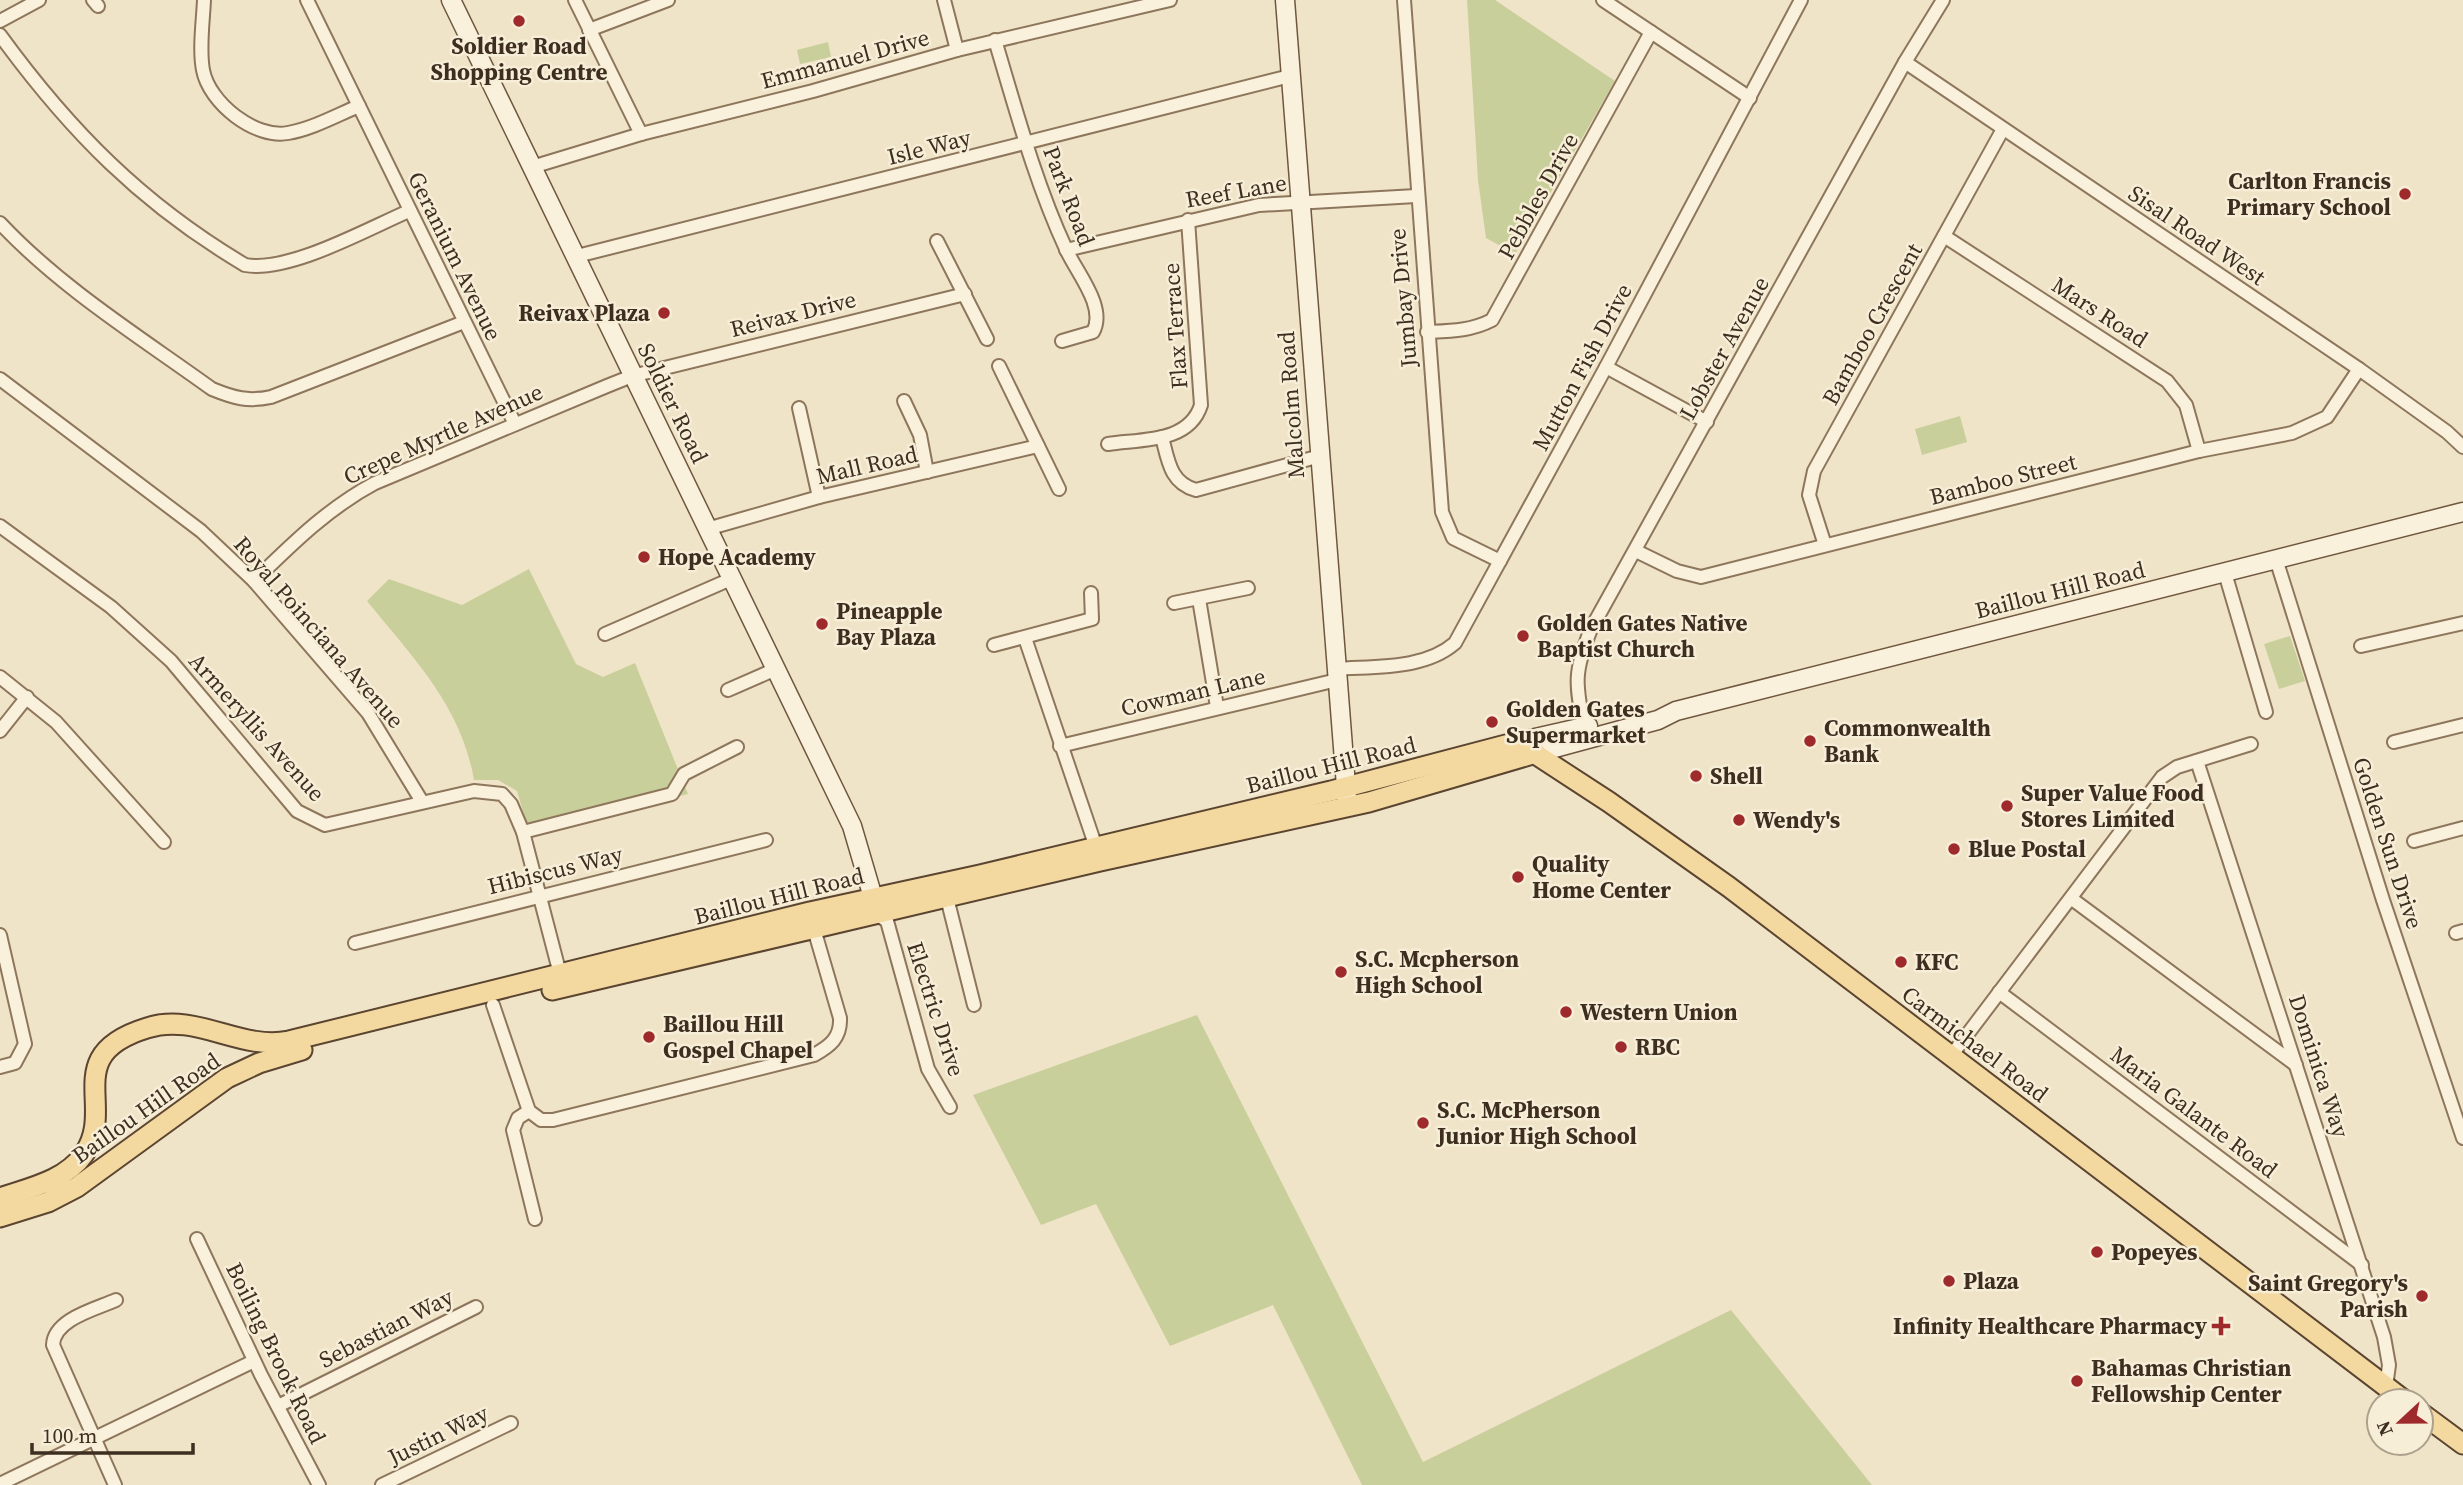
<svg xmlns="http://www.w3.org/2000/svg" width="2463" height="1485" font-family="'Source Serif 4',serif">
  <rect width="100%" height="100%" fill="#f0e4c8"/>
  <!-- green -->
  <g fill="#c9cf9b">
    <path d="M1467 0H1495L1615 81 1515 254 1486 238 1478 180Z"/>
    <path d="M828 42 831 57 800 64 797 50Z"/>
    <path d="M1960 416 1967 442 1922 455 1915 429Z"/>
    <path d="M529 569 576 664 603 677 635 663 688 794 529 832 517 791 498 780H474C461 705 413 658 367 601L389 579 462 605Z"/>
    <path d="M2290 636 2305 681 2279 689 2264 644Z"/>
    <path d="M1197 1015 1423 1462 1731 1310 1872 1485H1362L1273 1305 1170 1346 1096 1204 1041 1225 973 1095Z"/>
  </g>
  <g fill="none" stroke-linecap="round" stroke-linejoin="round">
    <!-- street casing -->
    <g stroke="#8d765c" stroke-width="16">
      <g id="street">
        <path d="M93 0 98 6"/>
        <path d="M204 0C203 22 199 49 203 70 209 103 255 139 288 133 312 129 337 115 359 106"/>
        <path d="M307 0 515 424"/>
        <path d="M575 0 641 134"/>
        <path d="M944 0 957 50"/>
        <path d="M1404 0 1442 512 1453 538 1500 561"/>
        <path d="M1603 0 1750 98"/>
        <path d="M0 21 39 0"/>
        <path d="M589 30 668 0"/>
        <path d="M0 35C70 131 142 204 245 265 289 273 367 229 409 211"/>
        <path d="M995 40C1016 110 1035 182 1066 249 1076 272 1107 307 1093 332L1062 341"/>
        <path d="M1905 62 2359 369 2447 432 2463 447"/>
        <path d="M532 167 641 134 813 91 957 50 1170 0"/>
        <path d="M0 223C61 288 140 337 212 389 234 398 248 402 271 397L464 322"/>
        <path d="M1944 236 2167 381 2186 405 2199 451"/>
        <path d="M937 241 987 339"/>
        <path d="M1066 250 1259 205 1416 196"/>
        <path d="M577 256 1290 76"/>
        <path d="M1427 332C1450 331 1471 331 1492 320L1651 32"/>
        <path d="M999 366 1059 489"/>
        <path d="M1606 367 1707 422"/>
        <path d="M0 379 201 531 254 581 368 713 421 800"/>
        <path d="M904 401 920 435 927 472"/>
        <path d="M799 408 819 497"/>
        <path d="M1162 437C1168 460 1170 483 1196 490L1320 456"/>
        <path d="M1108 444C1142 439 1189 443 1201 405L1188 220"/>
        <path d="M0 526 111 607 171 661 297 811 325 825 474 791 502 794 511 804 523 832 560 974"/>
        <path d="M707 529 819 497 1038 446"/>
        <path d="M1825 545 1809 495 1814 471 2003 129"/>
        <path d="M1636 551 1677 571 1701 577 2199 451 2292 433 2327 417 2359 369"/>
        <path d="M2276 559 2383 900 2463 1138"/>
        <path d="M2225 573 2266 712"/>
        <path d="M254 581C292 544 328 508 375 483L607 386 632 376 965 294"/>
        <path d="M1199 599 1217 707"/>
        <path d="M1174 603 1248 588"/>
        <path d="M605 634 731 579"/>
        <path d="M1025 638 1098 853"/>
        <path d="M994 645 1092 619 1091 593"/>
        <path d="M2361 646 2463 623"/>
        <path d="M1336 669C1375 666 1424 670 1455 643L1606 367 1801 0"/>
        <path d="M0 677 56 722 164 842"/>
        <path d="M728 690 776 669"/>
        <path d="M1584 727C1575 683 1574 671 1591 629L1905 62 1943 0"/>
        <path d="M0 731 27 697"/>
        <path d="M2394 742 2463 725"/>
        <path d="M1060 746 1337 680"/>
        <path d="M2197 761 2384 1337 2389 1365 2386 1387"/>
        <path d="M523 832 672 794 684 774 737 747"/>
        <path d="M2414 841 2463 828"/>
        <path d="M947 898 974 1005"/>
        <path d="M2072 899 2296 1065"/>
        <path d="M878 915 887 921 928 1069 950 1107"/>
        <path d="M2456 933 2463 931"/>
        <path d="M0 935 25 1044 15 1063 0 1067"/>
        <path d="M355 943 766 840"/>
        <path d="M1999 992 2362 1265"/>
        <path d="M493 1005 529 1111 541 1120H553L814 1055C830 1046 841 1038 840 1018L814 929"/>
        <path d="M1951 1056 2162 777 2177 767 2251 744"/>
        <path d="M529 1111 518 1118 513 1130 535 1219"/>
        <path d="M197 1239 261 1375 319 1485"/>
        <path d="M278 1406 476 1307"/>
        <path d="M0 1484 254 1361"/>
        <path d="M115 1485 53 1345C54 1319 96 1309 116 1300"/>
        <path d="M382 1485 511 1423"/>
      </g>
    </g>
    <!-- secondary casing -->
    <g stroke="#6f573f" stroke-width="21">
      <g id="secondary">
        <path d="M451 0 852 826 877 911"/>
        <path d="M1285 0 1347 799"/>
        <path d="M1517 742 1588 726"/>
        <path d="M1536 753 1658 720 1676 711 2463 512"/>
      </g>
    </g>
    <!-- primary casing -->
    <g stroke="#5b4430" stroke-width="23">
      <g id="primary">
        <path d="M552 990 1100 861 1369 802 1536 753"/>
        <path d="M0 1198C29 1188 65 1181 84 1154 117 1107 59 1055 147 1028 196 1012 240 1051 289 1041L810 912 980 875 1331 791 1517 742 1609 802 1729 887 2405 1401"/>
        <path d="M0 1217 48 1202 77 1187 227 1078 259 1063 302 1050"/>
        <path d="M2421 1413 2463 1444"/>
      </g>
    </g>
    <!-- street -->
    <use href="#street" stroke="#faf1dc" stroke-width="12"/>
    <!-- secondary -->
    <use href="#secondary" stroke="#faf1dc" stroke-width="18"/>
    <!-- primary -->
    <use href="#primary" stroke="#f3d9a0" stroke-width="19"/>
  </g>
  <!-- markers -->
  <g fill="#9e2a2b" stroke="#f7eed8" stroke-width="2.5">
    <circle cx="519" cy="21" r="7"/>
    <circle cx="2405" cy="194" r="7"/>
    <circle cx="664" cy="313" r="7"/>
    <circle cx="644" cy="557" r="7"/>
    <circle cx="822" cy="624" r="7"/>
    <circle cx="1523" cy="636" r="7"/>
    <circle cx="1492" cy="722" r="7"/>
    <circle cx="1810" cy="741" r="7"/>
    <circle cx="1696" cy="776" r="7"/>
    <circle cx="2007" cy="806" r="7"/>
    <circle cx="1739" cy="820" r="7"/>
    <circle cx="1954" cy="849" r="7"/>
    <circle cx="1518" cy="877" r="7"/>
    <circle cx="1901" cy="962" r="7"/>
    <circle cx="1341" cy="972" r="7"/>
    <circle cx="1566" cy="1012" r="7"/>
    <circle cx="649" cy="1037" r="7"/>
    <circle cx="1621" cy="1047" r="7"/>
    <circle cx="1423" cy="1123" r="7"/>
    <circle cx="2097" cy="1252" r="7"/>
    <circle cx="1949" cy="1281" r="7"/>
    <circle cx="2422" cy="1296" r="7"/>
    <path d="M2217.5 1315.5h7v7h7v7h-7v7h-7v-7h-7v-7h7z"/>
    <circle cx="2077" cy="1381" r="7"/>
  </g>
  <g text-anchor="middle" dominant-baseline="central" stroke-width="5" stroke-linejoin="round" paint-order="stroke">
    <!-- poi labels -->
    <g font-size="23" font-weight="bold" fill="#3d2e20" stroke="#f7eed8" text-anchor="start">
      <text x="519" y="46" text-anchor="middle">Soldier Road<tspan x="519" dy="26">Shopping Centre</tspan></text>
      <text x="2391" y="181" text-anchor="end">Carlton Francis<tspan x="2391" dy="26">Primary School</tspan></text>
      <text x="650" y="313" text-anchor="end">Reivax Plaza</text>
      <text x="658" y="557">Hope Academy</text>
      <text x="836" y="611">Pineapple<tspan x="836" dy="26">Bay Plaza</tspan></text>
      <text x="1537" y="623">Golden Gates Native<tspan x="1537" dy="26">Baptist Church</tspan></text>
      <text x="1506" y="709">Golden Gates<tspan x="1506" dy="26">Supermarket</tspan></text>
      <text x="1824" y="728">Commonwealth<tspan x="1824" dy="26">Bank</tspan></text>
      <text x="1710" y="776">Shell</text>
      <text x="2021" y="793">Super Value Food<tspan x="2021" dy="26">Stores Limited</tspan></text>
      <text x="1753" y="820">Wendy's</text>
      <text x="1968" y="849">Blue Postal</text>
      <text x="1532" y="864">Quality<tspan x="1532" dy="26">Home Center</tspan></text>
      <text x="1355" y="959">S.C. Mcpherson<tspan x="1355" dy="26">High School</tspan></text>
      <text x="1915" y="962">KFC</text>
      <text x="1580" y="1012">Western Union</text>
      <text x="663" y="1024">Baillou Hill<tspan x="663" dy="26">Gospel Chapel</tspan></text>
      <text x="1635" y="1047">RBC</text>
      <text x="1437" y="1110">S.C. McPherson<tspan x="1437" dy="26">Junior High School</tspan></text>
      <text x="2111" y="1252">Popeyes</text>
      <text x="1963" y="1281">Plaza</text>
      <text x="2408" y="1283" text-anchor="end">Saint Gregory's<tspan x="2408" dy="26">Parish</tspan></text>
      <text x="2207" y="1326" text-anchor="end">Infinity Healthcare Pharmacy</text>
      <text x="2091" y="1368">Bahamas Christian<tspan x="2091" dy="26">Fellowship Center</tspan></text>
    </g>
    <!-- street labels -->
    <g font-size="23" fill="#3d2e20" stroke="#f7eed8">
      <text transform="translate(845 59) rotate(-15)">Emmanuel Drive</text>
      <text transform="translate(929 147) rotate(-14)">Isle Way</text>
      <text transform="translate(1236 191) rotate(-10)">Reef Lane</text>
      <text transform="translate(1069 196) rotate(69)">Park Road</text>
      <text transform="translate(1538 196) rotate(-61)">Pebbles Drive</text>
      <text transform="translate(2197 235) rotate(34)">Sisal Road West</text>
      <text transform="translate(455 256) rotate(64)">Geranium Avenue</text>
      <text transform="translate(1403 298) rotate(-95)">Jumbay Drive</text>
      <text transform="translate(2100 312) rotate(33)">Mars Road</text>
      <text transform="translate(793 314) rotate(-14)">Reivax Drive</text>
      <text transform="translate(1872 324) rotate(-61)">Bamboo Crescent</text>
      <text transform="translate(1175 326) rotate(-94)">Flax Terrace</text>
      <text transform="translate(1724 348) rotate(-61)">Lobster Avenue</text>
      <text transform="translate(1582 367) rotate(-62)">Mutton Fish Drive</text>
      <text transform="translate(673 403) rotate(64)">Soldier Road</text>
      <text transform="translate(1291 405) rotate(-94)">Malcolm Road</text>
      <text transform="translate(443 434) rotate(-24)">Crepe Myrtle Avenue</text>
      <text transform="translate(867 465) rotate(-13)">Mall Road</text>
      <text transform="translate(2003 479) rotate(-14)">Bamboo Street</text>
      <text transform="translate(2060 590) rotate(-14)">Baillou Hill Road</text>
      <text transform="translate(319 632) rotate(49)">Royal Poinciana Avenue</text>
      <text transform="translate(1193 692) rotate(-13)">Cowman Lane</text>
      <text transform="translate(257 727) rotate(48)">Armeryllis Avenue</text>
      <text transform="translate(1331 765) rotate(-14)">Baillou Hill Road</text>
      <text transform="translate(2388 843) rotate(72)">Golden Sun Drive</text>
      <text transform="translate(555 870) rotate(-14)">Hibiscus Way</text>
      <text transform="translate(779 896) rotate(-14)">Baillou Hill Road</text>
      <text transform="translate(936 1009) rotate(72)">Electric Drive</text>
      <text transform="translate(1975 1044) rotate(37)">Carmichael Road</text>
      <text transform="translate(2319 1066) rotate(72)">Dominica Way</text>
      <text transform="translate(146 1108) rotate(-35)">Baillou Hill Road</text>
      <text transform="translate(2194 1112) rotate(37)">Maria Galante Road</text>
      <text transform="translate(386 1328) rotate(-27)">Sebastian Way</text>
      <text transform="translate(276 1353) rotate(64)">Boiling Brook Road</text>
      <text transform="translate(438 1435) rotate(-26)">Justin Way</text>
    </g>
  </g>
  <!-- north arrow -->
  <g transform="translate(2400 1422) rotate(248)"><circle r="33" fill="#f7eed8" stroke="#ada18e" stroke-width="2"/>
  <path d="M0-5L12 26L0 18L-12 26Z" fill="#9e2a2b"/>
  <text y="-10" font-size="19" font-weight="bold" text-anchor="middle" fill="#3d2e20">N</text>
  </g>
  <!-- scale -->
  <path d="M32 1443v10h161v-10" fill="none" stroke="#3d2e20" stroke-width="3.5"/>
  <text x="42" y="1443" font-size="21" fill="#3d2e20" stroke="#f7eed8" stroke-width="5" paint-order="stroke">100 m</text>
</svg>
